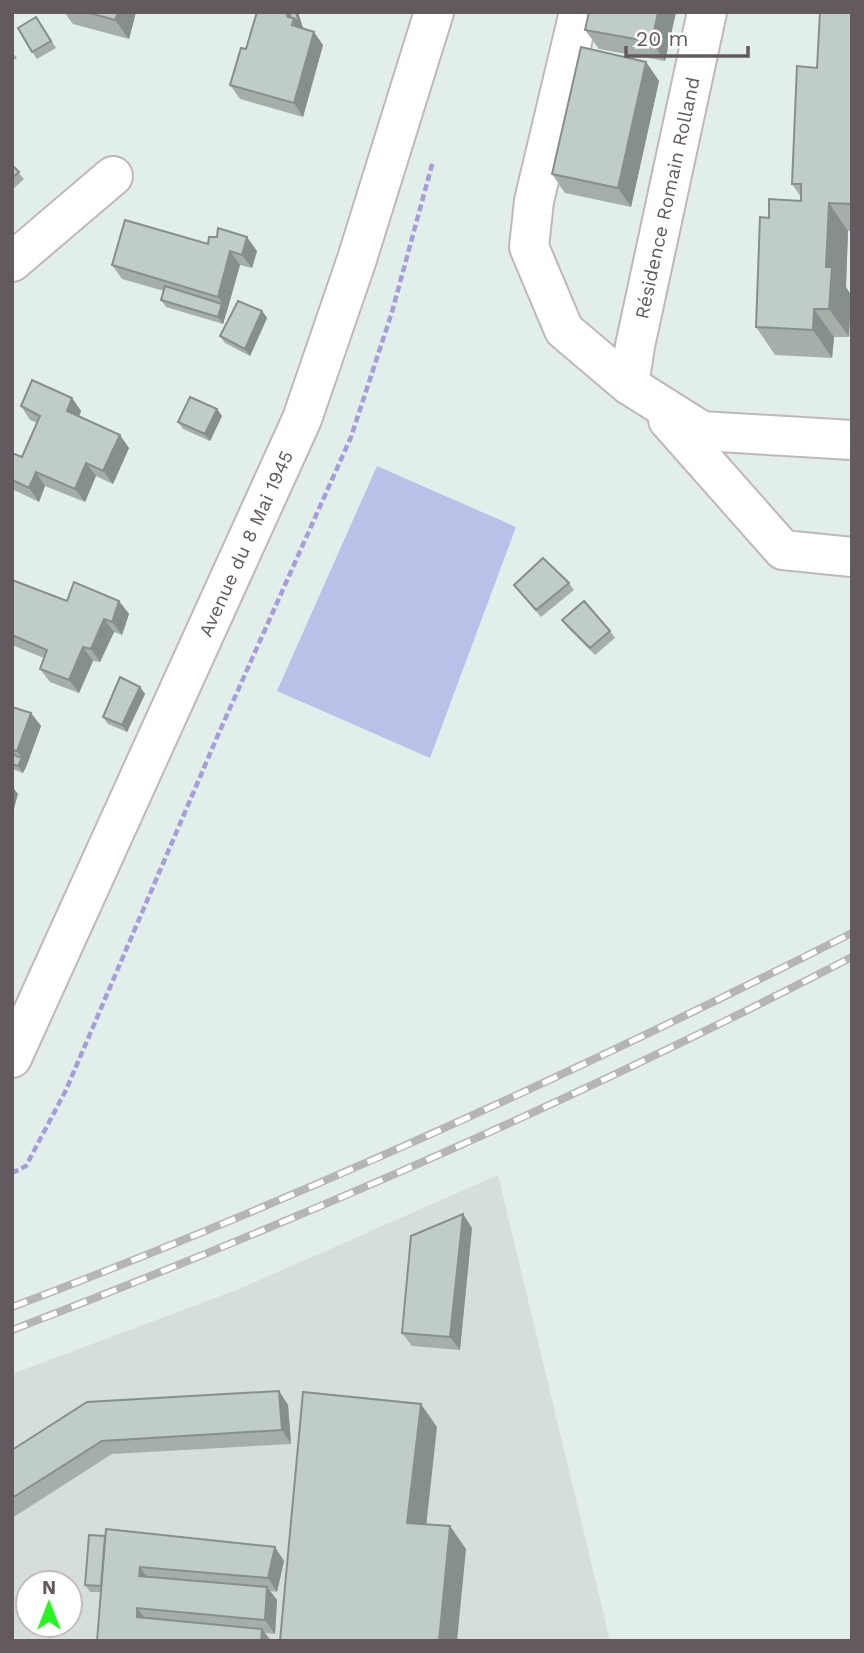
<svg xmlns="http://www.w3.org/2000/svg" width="864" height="1653" font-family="'Work Sans',sans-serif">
  <rect width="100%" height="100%" fill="#e1eeea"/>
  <!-- industrial -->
  <path fill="#d6dedb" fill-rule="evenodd" d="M498 1175 610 1641H12V1374L239 1289ZM28 1583H70V1625H28Z"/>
  <!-- green -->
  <path fill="#bbc0e8" d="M377 466 516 527 430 758 277 691Z"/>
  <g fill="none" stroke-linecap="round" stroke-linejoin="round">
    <!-- minor casing -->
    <g stroke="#bfb7ba" stroke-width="42">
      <g id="minor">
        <path d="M579 12 534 201 529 247 564 330 629 385 702 431 852 440"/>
        <path d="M12 262 113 176"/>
        <path id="s1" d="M629 385 635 346 707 12"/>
        <path d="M668 420 783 550 852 557"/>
        <path id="s2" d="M12 1058 302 419 357 259 434 12"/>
      </g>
    </g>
    <!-- path -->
    <path stroke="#a69ddb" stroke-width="4.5" stroke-dasharray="7 3.5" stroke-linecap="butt" d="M12 1173 26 1166 66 1090 218 735 351 437 392 312 433 161"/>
    <!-- minor -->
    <use href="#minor" stroke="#fff" stroke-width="38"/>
    <!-- rail casing -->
    <g stroke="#b6b5b6" stroke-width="8">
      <g id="rail">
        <path d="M12 1307C299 1199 579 1071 852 933"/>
        <path d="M12 1330C298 1221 580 1098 852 957"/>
      </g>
    </g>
    <!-- rail -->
    <use href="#rail" stroke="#fff" stroke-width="5" stroke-dasharray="16" stroke-linecap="butt"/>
  </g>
  <!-- wall -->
  <g fill="#a5afaa">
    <path d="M64 12H136L129 39 73 24Z"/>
    <path d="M257 12H298L303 28 323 45 303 117 240 99 230 85 246 49Z"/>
    <path d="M589 12H676L665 61 599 49 585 30Z"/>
    <path d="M852 12V231H848L846 287 851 295 849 337H834L832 358 775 355 756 327 769 218 801 201V197L792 184 817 68Z"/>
    <path d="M41 24 56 48 37 59 32 52Z"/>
    <path d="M12 52 17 58 12 61Z"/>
    <path d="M646 62 659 81 631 207 565 193 552 174Z"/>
    <path d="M12 165 24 179 12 190Z"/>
    <path d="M208 244 257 251 252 268 240 265 223 324 166 307 161 300 164 291 122 279 112 265Z"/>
    <path d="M262 311 267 318 250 356 225 343 220 336Z"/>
    <path d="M72 398 81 411 79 417 129 448 113 484 96 476 85 502 45 486 39 502 12 489V453L22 457 37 423 30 420 21 406Z"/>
    <path d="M217 409 222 416 210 441 183 429 178 422Z"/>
    <path d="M12 580 67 601H119L129 614 122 635 114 632 100 662 93 661 79 693 50 682 40 669 44 658 12 645Z"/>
    <path d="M569 583 574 590 541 617 514 585Z"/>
    <path d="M562 620 610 631 615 638 595 655 567 627Z"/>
    <path d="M140 687 145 694 127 732 108 724 103 717Z"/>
    <path d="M12 707 31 713 41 726 23 773 12 769Z"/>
    <path d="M472 1228 460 1350 412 1346 402 1333Z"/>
    <path d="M279 1391 288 1405 291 1444 112 1454 12 1518V1450Z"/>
    <path d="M89 1535 284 1561 277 1592 270 1591 277 1600 275 1634 265 1633 271 1641H97L101 1592H90L85 1585Z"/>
  </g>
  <!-- shaded-wall -->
  <g fill="#868f8b">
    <path d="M118 12H136L129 39 115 20Z"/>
    <path d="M286 12H298L304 32 302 38 288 17Z"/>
    <path d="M658 12H676L665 61 652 42Z"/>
    <path d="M314 32 323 45 303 117 294 103Z"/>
    <path d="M646 62 659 81 631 207 618 188Z"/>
    <path d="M829 203 848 231 846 287 851 295 849 337 829 309 826 267Z"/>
    <path d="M247 237 257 251 252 268 242 255Z"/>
    <path d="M230 251 240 265 227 311 218 297Z"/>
    <path d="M222 304 227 311 223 324 218 317Z"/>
    <path d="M814 309 834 337 832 358 813 330Z"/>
    <path d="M262 311 267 318 250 356 245 349Z"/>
    <path d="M72 398 81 411 76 425 67 411Z"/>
    <path d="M217 409 222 416 210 441 205 434Z"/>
    <path d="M120 435 129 448 113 484 103 471Z"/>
    <path d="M86 463 96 476 85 502 75 489Z"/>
    <path d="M36 472 45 486 39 502 29 488Z"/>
    <path d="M119 601 129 614 122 635 112 622Z"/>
    <path d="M104 619 114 632 100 662 91 649Z"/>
    <path d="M83 647 93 661 79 693 69 680Z"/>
    <path d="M140 687 145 694 127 732 122 725Z"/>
    <path d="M31 713 41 726 27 765 17 751Z"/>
    <path d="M22 758 27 765 23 773 18 766Z"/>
    <path d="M12 786 18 794 12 816Z"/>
    <path d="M463 1214 472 1228 460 1350 450 1337Z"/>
    <path d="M279 1391 288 1405 291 1444 282 1430Z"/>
    <path d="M421 1404 437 1427 424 1546 407 1523Z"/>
    <path d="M450 1526 466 1549 457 1641H439Z"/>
    <path d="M275 1547 284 1561 277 1592 268 1578Z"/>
    <path d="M140 1567 149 1580 139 1576Z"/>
    <path d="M267 1587 277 1600 275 1634 265 1620Z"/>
    <path d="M137 1608 147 1621 137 1617Z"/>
    <path d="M262 1629 271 1641H261Z"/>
  </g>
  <!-- building -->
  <g fill="#c0ccc6" stroke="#868f8b" stroke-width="2">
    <path d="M86 12H118L115 20Z"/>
    <path d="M257 12H286L288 17 294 18 292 25 314 32 294 103 230 85 241 48 246 49Z"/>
    <path d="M289 12H296L299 24 294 18H291Z"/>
    <path d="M589 12H658L652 42 585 30Z"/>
    <path d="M820 12H852V204L829 203 826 267H832L829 309H814L813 330 756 327 760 217 769 218V199L801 201V184H792L797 66 817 68Z"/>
    <path d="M36 17 51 41 32 52 18 28Z"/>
    <path d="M581 47 646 62 618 188 552 174Z"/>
    <path d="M12 165 19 172 12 178Z"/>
    <path d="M125 220 208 244 209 237H217L218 228 247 237 242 255 230 251 218 297 112 265Z"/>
    <path d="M165 286 222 304 218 317 161 300Z"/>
    <path d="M238 301 262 311 245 349 220 336Z"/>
    <path d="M32 380 72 398 67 411 120 435 103 471 86 463 75 489 36 472 29 488 12 480V453L22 457 40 416 21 406Z"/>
    <path d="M190 397 217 409 205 434 178 422Z"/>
    <path d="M543 558 569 583 536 610 514 585Z"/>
    <path d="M12 580 67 601 74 582 119 601 112 622 104 619 91 649 83 647 69 680 40 669 47 650 12 635Z"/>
    <path d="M584 601 610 631 590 648 562 620Z"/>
    <path d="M120 677 140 687 122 725 103 717Z"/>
    <path d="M12 707 31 713 17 751 12 750Z"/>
    <path d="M12 754 22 758 18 766 12 764Z"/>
    <path d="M463 1214 450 1337 402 1333 411 1236Z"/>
    <path d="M279 1391 282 1430 102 1441 12 1498V1450L87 1402Z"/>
    <path d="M303 1392 421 1404 407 1523 450 1526 439 1641H280Z"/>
    <path d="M106 1529 275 1547 268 1578 140 1567 139 1576 267 1587 265 1620 137 1608V1617L262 1629 261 1641H97Z"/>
    <path d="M89 1535 105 1536 101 1586 85 1585Z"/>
  </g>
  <g text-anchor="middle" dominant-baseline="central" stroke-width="6" stroke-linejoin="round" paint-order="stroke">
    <!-- street labels -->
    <g font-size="19" fill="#635a5f" stroke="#fff">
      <text stroke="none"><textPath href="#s1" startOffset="191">Résidence Romain Rolland</textPath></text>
      <text stroke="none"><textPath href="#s2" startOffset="565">Avenue du 8 Mai 1945</textPath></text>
    </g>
  </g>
  <!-- border -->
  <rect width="864" height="1653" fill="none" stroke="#635a5f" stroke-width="28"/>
  <!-- north arrow -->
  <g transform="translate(49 1604)"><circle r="33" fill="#ffffff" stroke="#c1bdbf" stroke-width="2"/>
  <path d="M0-5L12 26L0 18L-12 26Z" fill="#25f61f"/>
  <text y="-10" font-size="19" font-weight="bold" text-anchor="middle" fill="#635a5f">N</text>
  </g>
  <!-- scale -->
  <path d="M626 46v10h122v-10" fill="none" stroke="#635a5f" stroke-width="3.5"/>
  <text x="636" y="46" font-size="21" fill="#635a5f" stroke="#ffffff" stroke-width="5" paint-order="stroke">20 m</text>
</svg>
